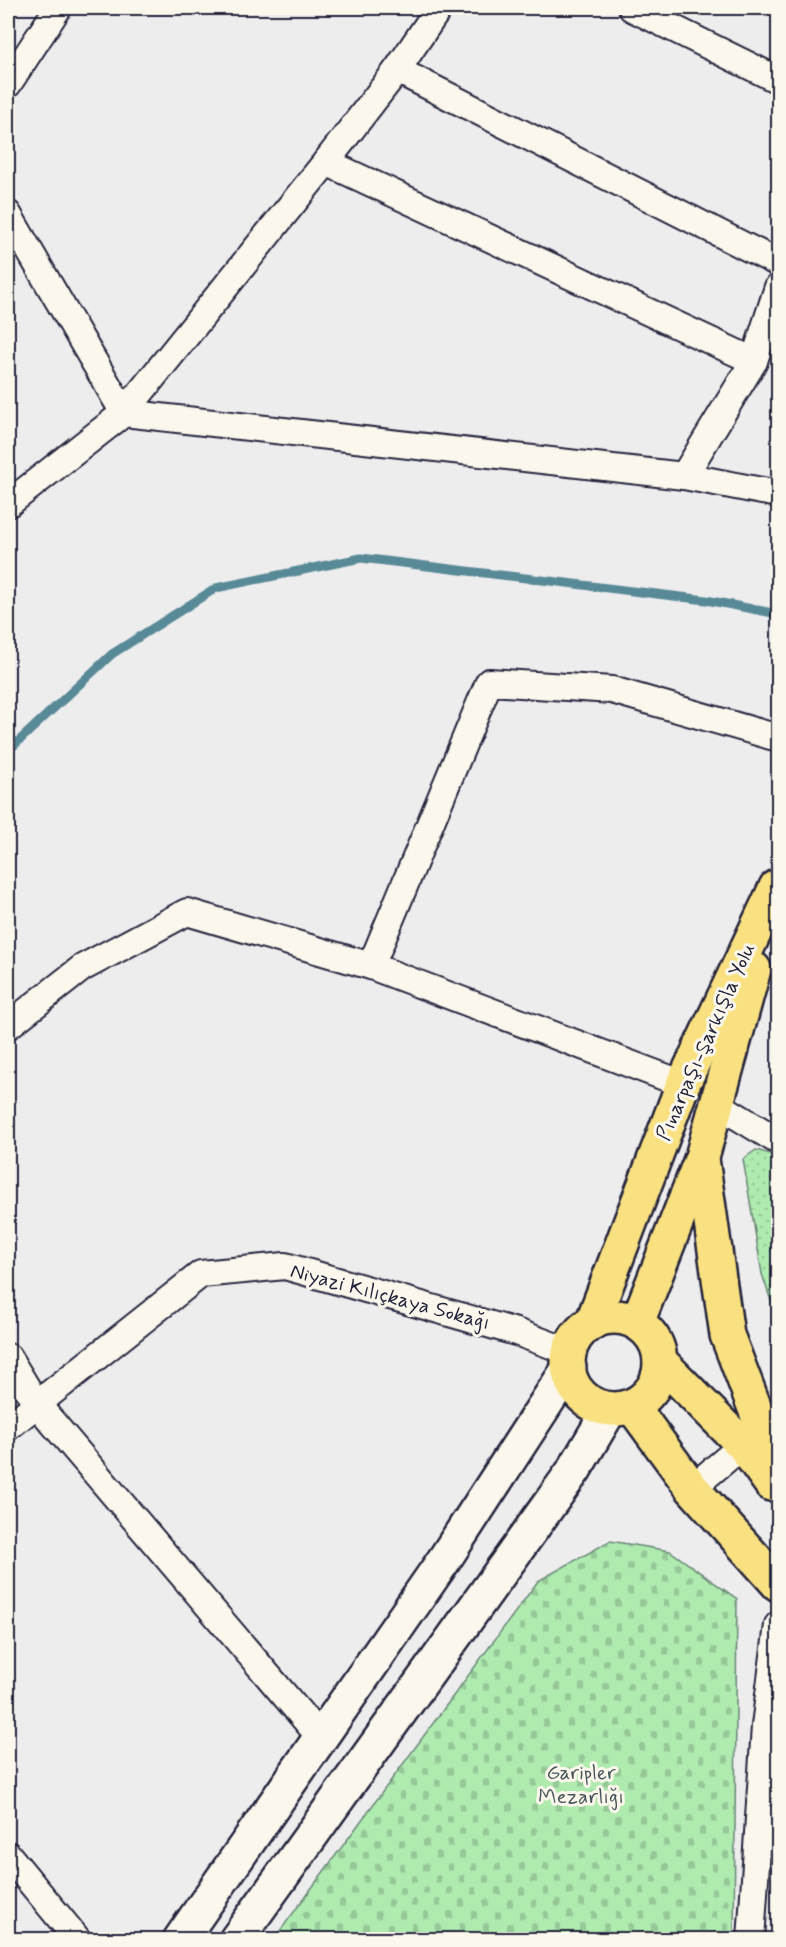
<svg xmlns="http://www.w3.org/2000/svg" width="786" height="1947" font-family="Mynerve,sans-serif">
  <defs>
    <pattern id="grass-dots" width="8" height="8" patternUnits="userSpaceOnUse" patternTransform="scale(1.5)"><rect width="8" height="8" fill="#afeaaf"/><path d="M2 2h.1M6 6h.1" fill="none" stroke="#96c897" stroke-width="1.8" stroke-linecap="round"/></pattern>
    <pattern id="cemetery-stones" width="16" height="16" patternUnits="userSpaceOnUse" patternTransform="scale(1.5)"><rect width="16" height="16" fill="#afeaaf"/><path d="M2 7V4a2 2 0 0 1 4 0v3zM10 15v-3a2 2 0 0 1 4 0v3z" fill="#96c897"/></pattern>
  </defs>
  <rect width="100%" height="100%" fill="#eeedee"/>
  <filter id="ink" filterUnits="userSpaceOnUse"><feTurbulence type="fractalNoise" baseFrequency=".0167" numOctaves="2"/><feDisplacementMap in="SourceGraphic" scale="12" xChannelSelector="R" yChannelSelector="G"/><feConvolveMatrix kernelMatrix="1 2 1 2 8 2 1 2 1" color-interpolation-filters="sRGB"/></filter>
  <g filter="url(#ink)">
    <!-- grass -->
    <path fill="url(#grass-dots)" stroke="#688675" stroke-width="1.5" d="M756 1150 778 1156V1322L762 1274 743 1159Z"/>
    <!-- cemetery -->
    <path fill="url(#cemetery-stones)" stroke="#688675" stroke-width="1.5" d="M610 1541 670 1551 737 1599 734 1939H274L538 1581Z"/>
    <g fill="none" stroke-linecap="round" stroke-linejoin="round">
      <!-- stream -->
      <path stroke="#588996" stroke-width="9" d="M8 751 112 654 216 588 361 558 706 600 778 614"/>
      <!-- street casing -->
      <g stroke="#22223b" stroke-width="30">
        <g id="street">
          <path d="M632 8 778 80"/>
          <path d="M397 70 778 263"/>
          <path d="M8 84 58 8"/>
          <path d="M326 162 754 361 684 476"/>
          <path d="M8 214 124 413"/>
          <path d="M754 361 778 287"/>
          <path d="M124 413 684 476 778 494"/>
          <path d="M8 504 124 413 326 162 397 70 439 8"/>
          <path d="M371 966 489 682 612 690 778 738"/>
          <path d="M8 1026 82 968 187 912 371 966 683 1084"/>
          <path d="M717 1104 778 1141"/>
          <path d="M8 1357 36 1403 321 1738"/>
          <path d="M8 1427 201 1274 285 1266 516 1332 570 1352"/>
          <path d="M692 1488 743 1445 778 1420"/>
          <path d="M8 1855 78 1940"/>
          <path d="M751 1940 765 1726 778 1625"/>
        </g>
      </g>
      <!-- secondary casing -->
      <g stroke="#22223b" stroke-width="38">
        <g id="secondary">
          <path d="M180 1940 444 1560 569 1368"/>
          <path d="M236 1940 574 1470 610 1409"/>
        </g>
      </g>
      <!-- primary casing -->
      <g stroke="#22223b" stroke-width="38">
        <g id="primary">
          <path d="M702 1159 727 1335 764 1432 778 1479"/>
          <circle cx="614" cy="1363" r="46"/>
          <path d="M592 1323 683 1084 776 887"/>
          <path d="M637 1323 702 1157 754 969"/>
          <path d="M660 1361 743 1445 771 1484"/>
          <path d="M632 1406 692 1488 778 1584"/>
        </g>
      </g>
      <!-- street -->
      <use href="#street" stroke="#fbf7ec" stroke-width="26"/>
      <!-- secondary -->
      <use href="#secondary" stroke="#fbf7ec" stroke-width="33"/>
      <!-- primary -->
      <use href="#primary" stroke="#f9e181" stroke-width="33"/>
    </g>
  </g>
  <g text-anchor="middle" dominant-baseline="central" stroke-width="6" stroke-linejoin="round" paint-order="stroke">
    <!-- street labels -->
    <g font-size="21" fill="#22223b" stroke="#fbf7ec">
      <text transform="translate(706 1042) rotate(-66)">Pınarpaşı-Şarkışla Yolu</text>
      <text transform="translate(390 1297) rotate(15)">Niyazi Kılıçkaya Sokağı</text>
    </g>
    <!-- park labels -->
    <g font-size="21" fill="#455458" stroke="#fbf7ec">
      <text x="581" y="1773">Garipler<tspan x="581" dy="24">Mezarlığı</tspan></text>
    </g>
  </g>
  <!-- margin -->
  <rect width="786" height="1947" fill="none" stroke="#fbf7ec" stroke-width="30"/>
  <rect x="15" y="15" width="756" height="1917" fill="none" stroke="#22223b" stroke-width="2" filter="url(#ink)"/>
</svg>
